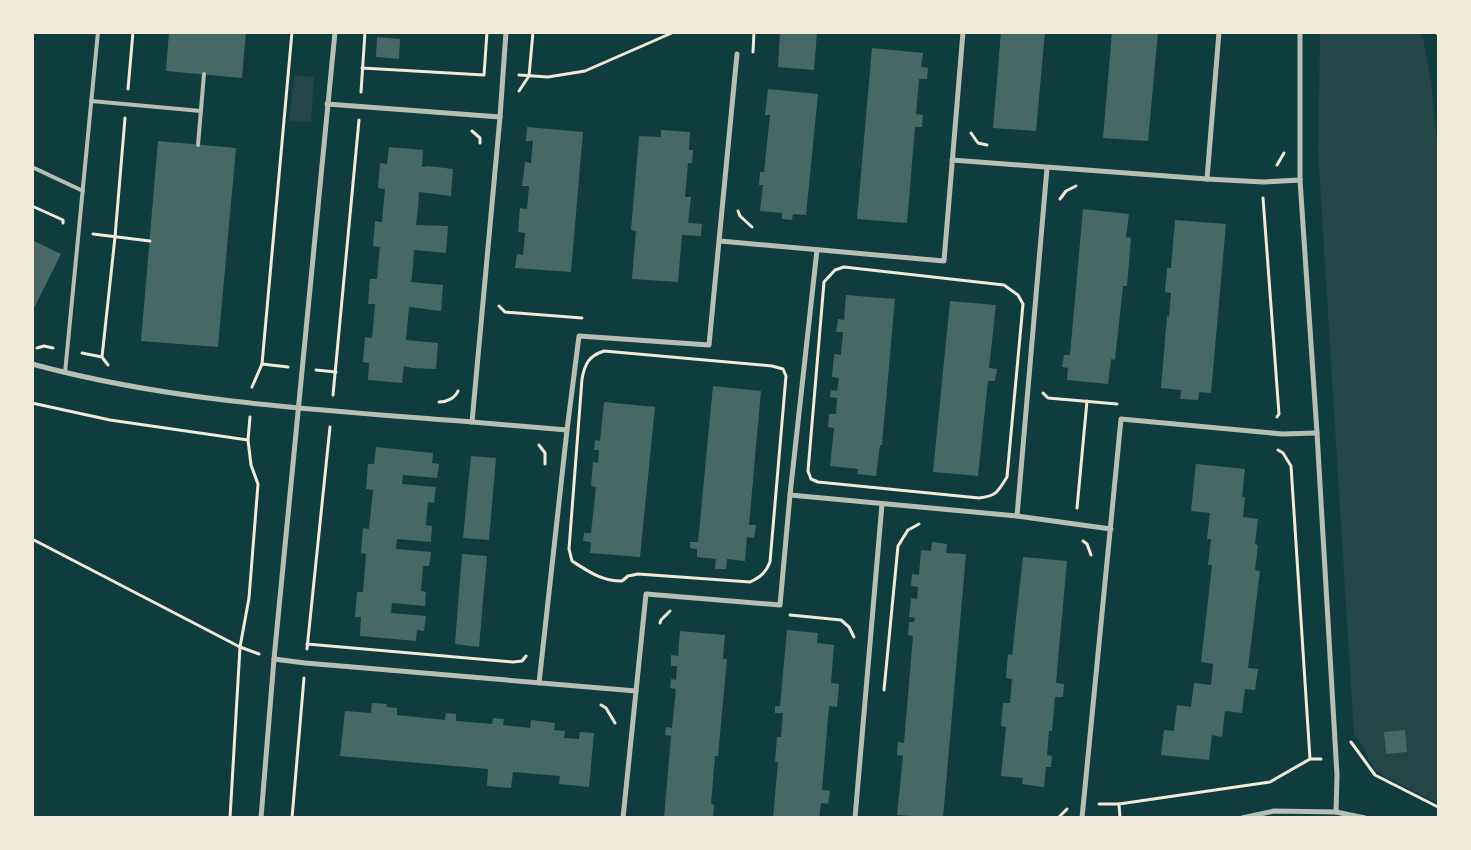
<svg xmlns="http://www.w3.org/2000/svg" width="1471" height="850" font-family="Karla,sans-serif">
  <rect width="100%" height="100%" fill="#0f3d3e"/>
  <!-- green -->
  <g fill="#244646">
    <path d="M1320 33H1420L1423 38 1431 82 1438 152V803L1384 776 1376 770 1369 761 1365 749 1354 735 1318 151Z"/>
    <path d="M294 76 314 77 311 122 289 121Z"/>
  </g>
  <!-- building -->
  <g fill="#486865">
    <path d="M169 32H246L242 78 166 71Z"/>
    <path d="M780 32H817L814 70 778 67Z"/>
    <path d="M1001 32H1045L1036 131 993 128Z"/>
    <path d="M1112 32H1158L1148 141 1103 138Z"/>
    <path d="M377 37 400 39 399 59 376 57Z"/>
    <path d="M872 48 923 53 921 67 928 68 927 79H919L916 114 923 115 922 127H915L907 223 857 219Z"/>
    <path d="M768 89 818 94 806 215 793 214 792 220 782 219V213L760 211 763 185H759L760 172H764L770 115H765Z"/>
    <path d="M527 127 583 132 571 272 515 268 517 254 523 255 524 245 525 233 518 232 520 208 527 209 529 186H522L525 162 531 163 532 151 533 141H526Z"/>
    <path d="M661 130 690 132 689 150H693L692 163H688L685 197H691L688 223 702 224 701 236 682 235 678 282 632 279 636 231 631 230 639 136 661 137Z"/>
    <path d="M158 141 236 148 218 347 141 341Z"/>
    <path d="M389 147 423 150 422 167 428 166 453 169 451 196 419 192 418 208 416 225 448 226 446 253 414 250 413 266 411 282 443 285 441 311 409 307 406 340 438 343 436 369 412 368 404 366 402 383 368 380 369 363 363 362 365 337 372 338 375 304H368L370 279H377L380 247 373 246 375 221 382 222 385 189 378 188 380 163 387 164Z"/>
    <path d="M1083 209 1129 214 1126 237 1131 238 1127 286H1123L1115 360 1111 359 1108 384 1067 380 1068 368 1062 367 1064 355H1070Z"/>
    <path d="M1175 220 1226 224 1211 393 1199 392 1198 400 1180 399 1181 390 1161 388 1167 316 1169 317 1171 293 1165 292 1167 268H1171Z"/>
    <path d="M32 240 61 254 32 312Z"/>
    <path d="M846 295 895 299 882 445H880L876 476 857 474 858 469 830 466 834 428 828 427 829 414H836L837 398 830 397 831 390 837 391 839 378 832 377 834 354 841 355 843 332H836L838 319 844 320Z"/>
    <path d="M950 301 996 305 989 368 997 369 995 381H988L978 476 933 472Z"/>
    <path d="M713 386 761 391 749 525H756L754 538 747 537 745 561 727 559 726 569H715L716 559 697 557V549L690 548V542H698Z"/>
    <path d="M604 402 655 407 640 557 590 553 591 542 583 541 584 533H591L596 487 591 486 593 462 598 463 599 450H594L595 440 600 441Z"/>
    <path d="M376 447 433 453 432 463 439 464 437 478 403 475 402 484 436 487 434 503 428 502 426 525 432 526 431 542 397 539 396 549 431 552 429 566H423L421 591 426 592 425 606 392 603 391 613 426 616 424 631 417 630 416 641 360 636 361 617H355L357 592H363L366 554 361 553 363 528 369 529 373 490 366 489 368 464H374Z"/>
    <path d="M471 456 496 458 489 540 463 538Z"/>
    <path d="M1196 464 1245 469 1242 497H1245L1243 517 1258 519 1255 544 1258 545 1255 570 1260 571 1248 668 1258 669 1255 690 1245 689 1242 713 1225 711 1222 737 1212 735 1209 760 1161 755 1164 730 1174 731 1177 705 1191 707 1194 683 1211 685 1213 664 1201 662 1212 565H1208L1211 539H1207L1210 513 1191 511Z"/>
    <path d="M932 542 947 544 946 553 966 554 943 818H912V816L897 815 903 756 897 755 898 742 904 743 913 636 908 635 909 622H914L915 618 909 617 911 598 917 599 918 587 911 586 912 574 919 575 921 550 931 551Z"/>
    <path d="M462 554 487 556 479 647 455 644Z"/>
    <path d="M1023 557 1067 561 1056 683 1064 684 1063 697H1055L1052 731H1049L1047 755 1052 756 1051 767H1046L1044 787 1022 784 1023 778 1001 776 1006 727 1001 726 1003 703H1010L1012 679 1006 678 1008 654 1012 655Z"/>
    <path d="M787 630 818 633 817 643 834 645 831 683 839 684 837 707 829 706 822 790 830 791 828 804 821 803 819 818H773L778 762H775L777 737H781L783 713H775V706H780Z"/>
    <path d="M680 631 725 635 723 659H727L718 756H715L711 804 714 805 713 818H664L671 736 665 735 666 727 672 728 676 689 670 688 671 679 676 680 677 666H671V655L678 656Z"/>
    <path d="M372 703 387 704 386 707 397 708V715L445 720 446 713 456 714V721L492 724 493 718 504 719 503 725 530 728 531 720 555 723 554 730 565 731 564 738 579 739 580 732 594 733 589 787 559 784 560 776 513 772 511 788 487 786 488 769 340 756 345 711 371 713Z"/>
    <path d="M1405 730 1407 752 1386 754 1384 732Z"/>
  </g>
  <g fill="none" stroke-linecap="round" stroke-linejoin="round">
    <!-- path -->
    <g stroke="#f1e9da" stroke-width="3">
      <path d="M753 52 754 32"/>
      <path d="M362 68 484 75 487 32"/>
      <path d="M519 75 548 77 585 71 674 32"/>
      <path d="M128 89 133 32"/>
      <path d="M519 91 529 76 533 32"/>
      <path d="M361 92 365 32"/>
      <path d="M472 131 480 138V143"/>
      <path d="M971 133 978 143 987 145"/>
      <path d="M1277 165 1284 153"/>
      <path d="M1263 198 1279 414 1277 417"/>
      <path d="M1060 199 1066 191 1076 186"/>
      <path d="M32 206 63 220V223"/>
      <path d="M738 211 740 216 752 227"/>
      <path d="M93 234 150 241"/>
      <path d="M844 267 1004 285 1018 295 1023 304 1007 477C998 492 996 496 979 498L818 482 811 479 808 471 824 282 835 270Z"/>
      <path d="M499 306 505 312 582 318"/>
      <path d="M37 348 44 346 53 348"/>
      <path d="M604 351 772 366 783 369 786 376 770 562C766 572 761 577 750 582L638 574 628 576 622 581C602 581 589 572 572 561L569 549 582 379C585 363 589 356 604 351Z"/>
      <path d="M82 353 102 357 108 365"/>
      <path d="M102 357 115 237 125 118"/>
      <path d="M262 364 292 32"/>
      <path d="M316 370 336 372"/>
      <path d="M252 387 262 364 288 367"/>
      <path d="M1043 393 1048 398 1117 404"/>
      <path d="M333 395 359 120"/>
      <path d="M439 402C447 402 455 398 458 391"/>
      <path d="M32 403 110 420 248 440 250 417"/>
      <path d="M539 445 545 453V464"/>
      <path d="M1278 450 1283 453 1291 466 1310 759"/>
      <path d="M1077 508 1087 401"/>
      <path d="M32 539 240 647 259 654"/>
      <path d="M1083 541 1087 544 1091 555"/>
      <path d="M790 615 841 620 849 627 854 637"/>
      <path d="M660 623 661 620 670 611"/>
      <path d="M307 644 513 662 522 661 526 656"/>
      <path d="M307 649 330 427"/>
      <path d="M884 690 898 546 908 530 919 524"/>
      <path d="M601 705 606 708 615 723"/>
      <path d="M1351 742 1375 775 1438 807"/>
      <path d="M1099 804H1119L1120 818"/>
      <path d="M1119 804 1270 782 1310 759H1321"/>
      <path d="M230 818 240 647 249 598 258 484 251 465 248 440"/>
      <path d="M292 818 304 678"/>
      <path d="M1058 818 1067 809"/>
    </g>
    <!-- service -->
    <g stroke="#b8beb3" stroke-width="4">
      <path d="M91 101 201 111"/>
      <path d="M198 145 204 74"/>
      <path d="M32 167 83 191"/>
      <path d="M65 373 98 32"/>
    </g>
    <!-- minor -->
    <g stroke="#b8beb3" stroke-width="5">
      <path d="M1300 32V180L1317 433 1337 775 1336 812"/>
      <path d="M1438 32V33"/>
      <path d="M327 104 500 117 506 32"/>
      <path d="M500 117 472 422 567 430 579 336 709 345 737 54"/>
      <path d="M952 160 1207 179 1219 32"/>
      <path d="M1207 179 1263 182 1300 180"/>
      <path d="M720 241 944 261 963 32"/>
      <path d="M32 364C175 403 325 410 472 422"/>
      <path d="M790 495 1017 516 1111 529"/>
      <path d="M1017 516 1047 168"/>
      <path d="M274 659 305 663 636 691"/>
      <path d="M539 683 567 430"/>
      <path d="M261 818 274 659 335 32"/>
      <path d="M623 818 646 594 780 605 790 495 817 250"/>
      <path d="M855 818 882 504"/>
      <path d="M1082 818 1121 419 1282 434 1317 433"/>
      <path d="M1242 818 1274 811 1336 812 1365 818"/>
    </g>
  </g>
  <!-- border -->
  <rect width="1471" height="850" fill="none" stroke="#f1e9da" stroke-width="68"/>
</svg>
